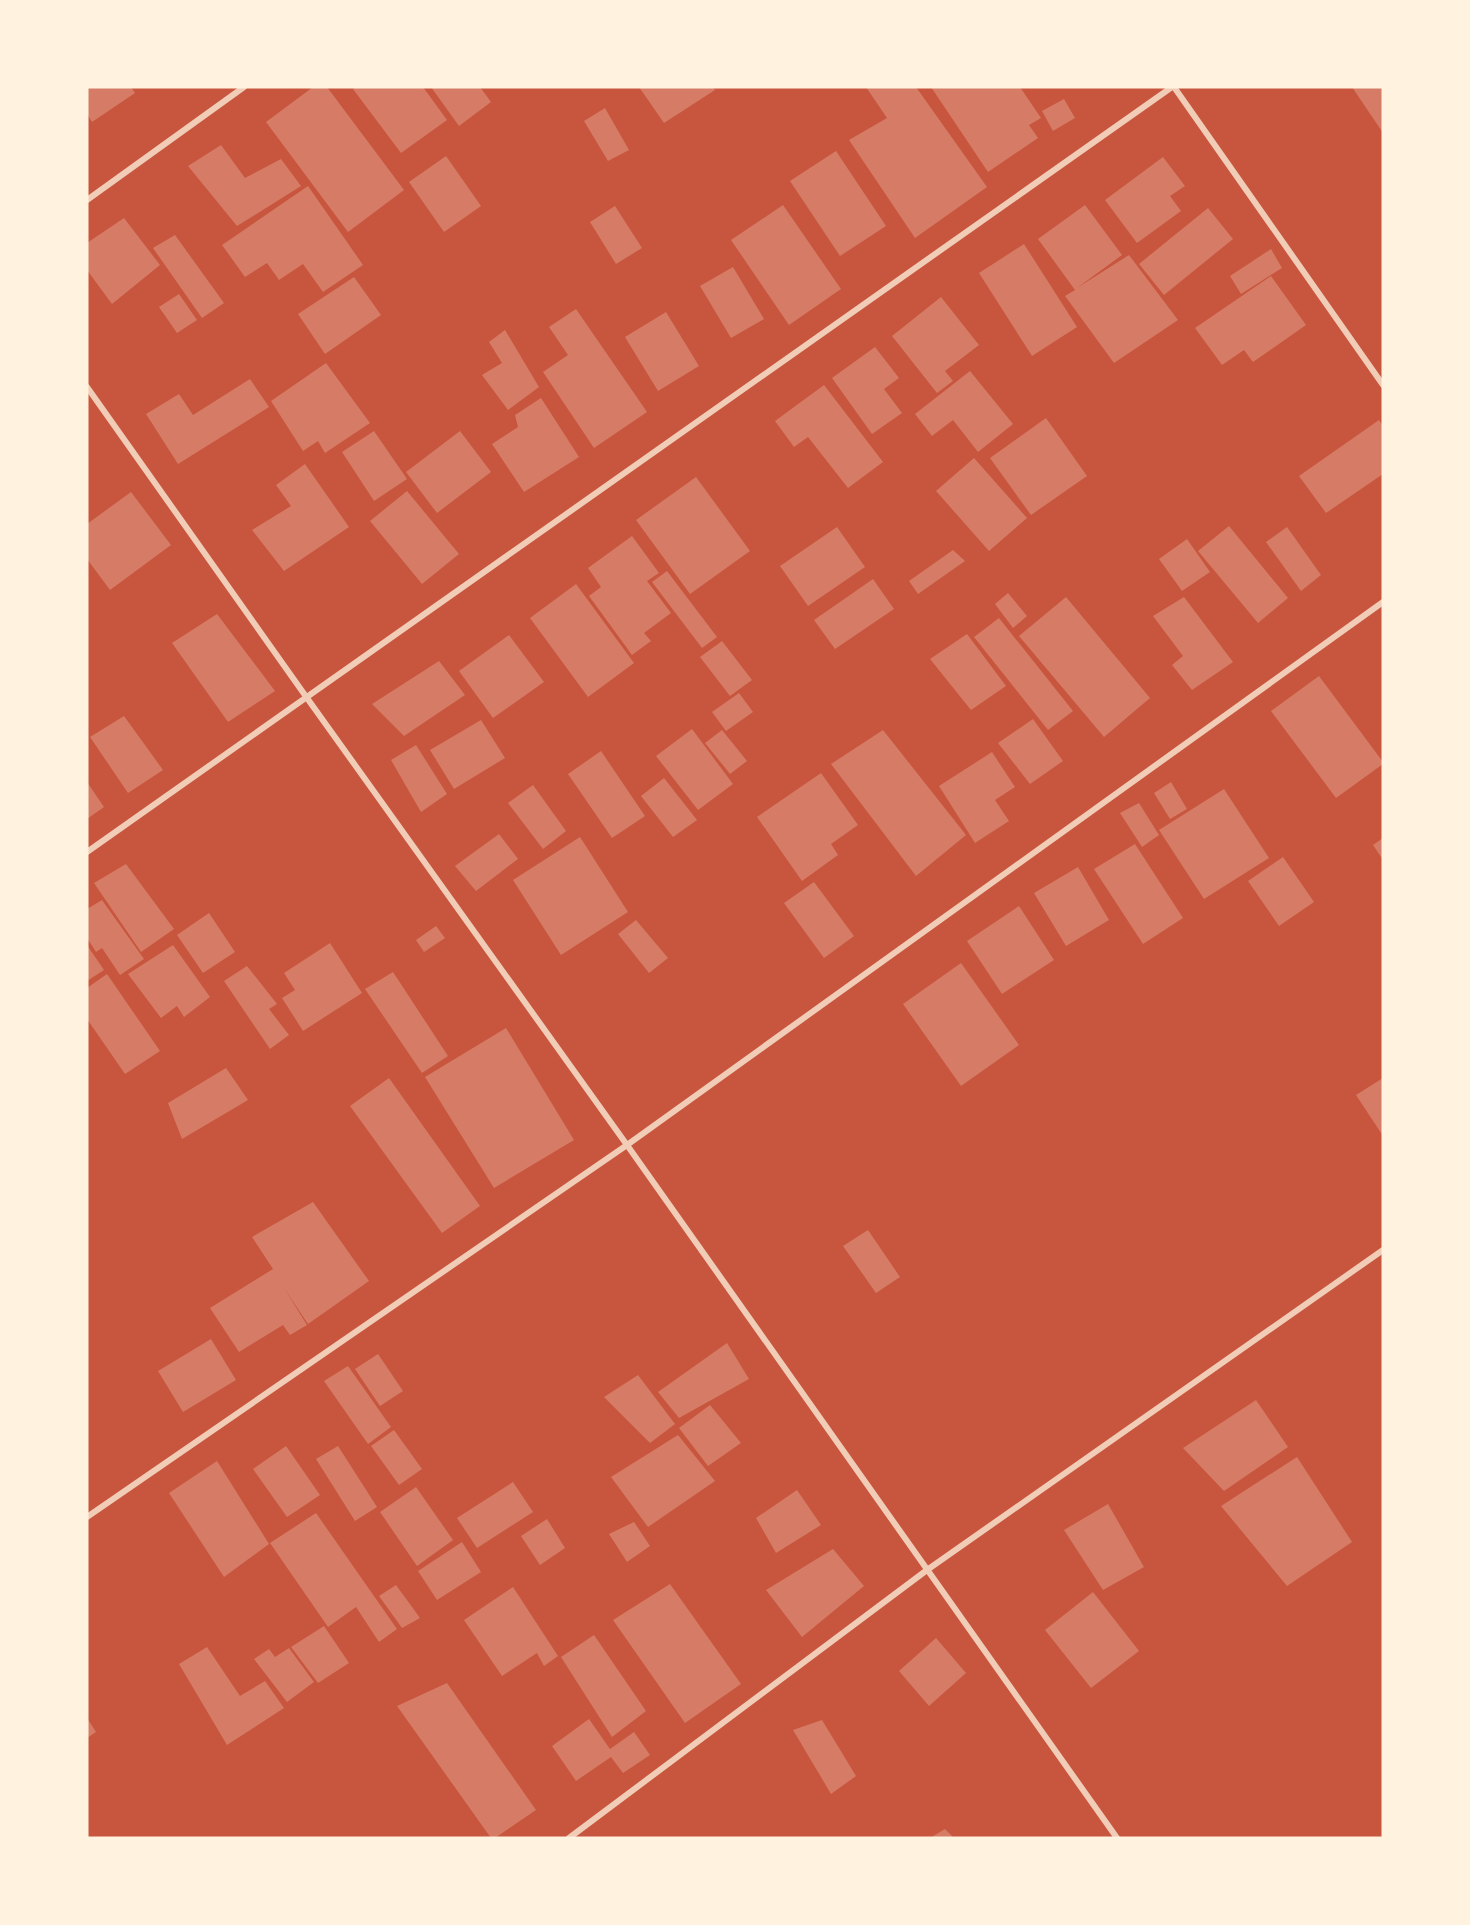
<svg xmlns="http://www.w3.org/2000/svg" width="1470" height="1925" font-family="'Public Sans',sans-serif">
  <rect width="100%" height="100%" fill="#c8553d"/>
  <!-- building -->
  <g fill="#d67c66">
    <path d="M87 87H131L135 93 92 122 87 114Z"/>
    <path d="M313 87H327L404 190 348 232 266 122Z"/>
    <path d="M356 87H423L447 120 401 153 353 89Z"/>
    <path d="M431 87H480L491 102 459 126Z"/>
    <path d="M639 87H713L715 90 664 123Z"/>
    <path d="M866 87H916L987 187 915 238 849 140 887 118Z"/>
    <path d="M931 87H1020L1041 118 1029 125 1038 138 988 172Z"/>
    <path d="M1352 87H1383V133Z"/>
    <path d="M1064 99 1075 118 1053 131 1042 111Z"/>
    <path d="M605 108 629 150 608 161 584 121Z"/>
    <path d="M221 145 245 178 281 159 301 186 237 226 188 166Z"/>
    <path d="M836 151 886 226 840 256 790 181Z"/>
    <path d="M446 156 481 206 444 232 409 182Z"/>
    <path d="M1163 157 1185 186 1170 196 1181 211 1137 243 1105 200Z"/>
    <path d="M308 186 363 265 323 292 303 264 279 280 267 263 245 277 222 245Z"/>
    <path d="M783 205 841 289 789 325 731 240Z"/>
    <path d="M1085 205 1122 255 1077 288 1129 255 1178 320 1114 363 1065 296 1075 290 1038 239Z"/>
    <path d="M615 206 642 248 616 264 590 222Z"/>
    <path d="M1208 208 1233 239 1164 295 1139 264Z"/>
    <path d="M124 218 160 265 112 304 87 270V243Z"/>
    <path d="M175 235 224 303 202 318 153 248Z"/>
    <path d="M1024 244 1077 327 1032 356 979 273Z"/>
    <path d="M1271 249 1282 268 1241 294 1230 276Z"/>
    <path d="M733 267 764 319 731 338 700 286Z"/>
    <path d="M1271 276 1306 325 1253 362 1244 350 1222 365 1195 328Z"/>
    <path d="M354 277 381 315 325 354 298 314Z"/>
    <path d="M179 294 197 320 177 333 159 307Z"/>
    <path d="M941 297 979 345 945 371 953 381 937 393 892 336Z"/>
    <path d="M576 309 647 412 594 448 543 372 568 355 549 327Z"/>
    <path d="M666 312 699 366 658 391 625 337Z"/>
    <path d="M505 330 539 387 508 410 482 375 502 363 489 342Z"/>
    <path d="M875 347 899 378 884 389 902 413 872 434 832 378Z"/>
    <path d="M326 363 370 423 325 453 318 441 303 451 271 401Z"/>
    <path d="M970 371 1013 424 978 452 953 420 932 436 915 414Z"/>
    <path d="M250 379 269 407 178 464 146 414 179 394 193 415Z"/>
    <path d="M824 385 883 462 848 488 808 437 794 447 775 421Z"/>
    <path d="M541 398 579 457 524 492 492 444 518 427 515 415Z"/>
    <path d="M1046 418 1087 476 1031 515 990 458Z"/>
    <path d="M1379 420 1383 426V474L1326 513 1299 476Z"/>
    <path d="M374 431 407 479 374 501 342 452Z"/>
    <path d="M460 431 491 472 437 513 406 472Z"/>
    <path d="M974 458 1027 518 989 551 936 491Z"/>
    <path d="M305 464 349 527 284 571 252 530 291 506 276 485Z"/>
    <path d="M696 477 750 551 690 594 636 520Z"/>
    <path d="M407 491 459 554 422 584 370 521Z"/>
    <path d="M131 492 171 545 110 590 87 559V524Z"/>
    <path d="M1229 526 1288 598 1258 623 1198 551Z"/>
    <path d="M837 527 865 567 808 606 780 566Z"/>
    <path d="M1287 527 1321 575 1301 591 1266 542Z"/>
    <path d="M632 536 659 573 647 581 671 613 644 633 651 641 632 655 589 596 601 587 588 568Z"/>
    <path d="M1187 539 1210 572 1182 591 1159 559Z"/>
    <path d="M953 550 965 561 918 594 909 581Z"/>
    <path d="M667 571 717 637 702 648 652 582Z"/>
    <path d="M873 579 894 609 835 649 814 620Z"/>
    <path d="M576 584 634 663 588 697 530 618Z"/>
    <path d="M1008 593 1027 616 1013 628 995 604Z"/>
    <path d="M1066 597 1150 698 1104 737 1019 636Z"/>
    <path d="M1184 597 1233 662 1192 690 1172 665 1183 656 1153 616Z"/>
    <path d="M217 614 275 691 228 722 172 643Z"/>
    <path d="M999 618 1073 711 1048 730 974 637Z"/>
    <path d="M967 634 1006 686 971 710 930 659Z"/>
    <path d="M509 635 544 682 493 718 459 671Z"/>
    <path d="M722 641 752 680 730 696 700 657Z"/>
    <path d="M439 661 465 695 404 736 372 704Z"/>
    <path d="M1319 676 1383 762V764L1336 798 1271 711Z"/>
    <path d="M739 693 753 712 726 731 712 712Z"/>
    <path d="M124 716 163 770 128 793 90 737Z"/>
    <path d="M1033 719 1063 761 1030 784 998 743Z"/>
    <path d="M481 720 505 758 454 789 430 750Z"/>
    <path d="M692 729 733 784 698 810 656 756Z"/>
    <path d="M722 730 747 761 730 774 705 743Z"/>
    <path d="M883 730 966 835 916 876 831 764Z"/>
    <path d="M416 745 447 794 421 812 391 760Z"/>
    <path d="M601 751 645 816 612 838 568 774Z"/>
    <path d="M992 752 1015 787 995 800 1009 821 975 843 939 786Z"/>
    <path d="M821 773 858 825 831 844 838 855 802 881 757 817Z"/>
    <path d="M664 778 697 820 673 837 641 796Z"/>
    <path d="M87 782 104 807 87 819Z"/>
    <path d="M1171 782 1187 809 1170 819 1154 793Z"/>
    <path d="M533 785 566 831 543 849 508 803Z"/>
    <path d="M1224 789 1269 858 1204 899 1159 830Z"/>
    <path d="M1139 803 1159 835 1142 847 1120 813Z"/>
    <path d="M499 834 518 859 476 891 455 866Z"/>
    <path d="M580 837 628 912 561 955 513 880Z"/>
    <path d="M1383 838V860L1373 845Z"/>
    <path d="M1135 844 1183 918 1143 944 1094 869Z"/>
    <path d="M1283 857 1314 902 1279 926 1248 881Z"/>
    <path d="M126 864 174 929 141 952 94 883Z"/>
    <path d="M1078 867 1109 920 1066 946 1034 893Z"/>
    <path d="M814 882 854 936 824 958 784 903Z"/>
    <path d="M102 900 144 959 120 975 102 948 96 952 87 938V909Z"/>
    <path d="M1019 906 1054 960 1002 994 967 941Z"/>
    <path d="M209 913 235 952 203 973 177 935Z"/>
    <path d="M636 920 668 958 649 973 618 934Z"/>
    <path d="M436 926 445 938 424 952 416 940Z"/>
    <path d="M330 943 362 993 303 1031 282 998 295 990 284 973Z"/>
    <path d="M87 945 104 970 87 981Z"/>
    <path d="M173 945 210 997 184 1017 177 1006 161 1018 128 974Z"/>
    <path d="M961 963 1019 1045 961 1086 903 1004Z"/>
    <path d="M247 966 277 1004 269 1009 289 1035 270 1049 224 981Z"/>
    <path d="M393 972 448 1056 422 1073 365 989Z"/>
    <path d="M107 974 160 1051 125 1074 87 1019V988Z"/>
    <path d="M506 1028 574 1140 494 1188 425 1077Z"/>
    <path d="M226 1068 248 1100 182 1139 168 1103Z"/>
    <path d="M389 1078 480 1206 442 1233 350 1106Z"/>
    <path d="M1383 1078V1136L1356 1095Z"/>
    <path d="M313 1202 369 1281 308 1324 284 1288 307 1325 290 1335 283 1325 239 1352 210 1308 273 1269 252 1237Z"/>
    <path d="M868 1230 900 1277 876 1293 843 1246Z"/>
    <path d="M211 1339 236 1380 183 1412 158 1371Z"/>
    <path d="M727 1343 749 1379 679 1418 658 1392Z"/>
    <path d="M378 1354 403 1391 380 1406 355 1369Z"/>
    <path d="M348 1366 391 1427 368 1444 324 1381Z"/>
    <path d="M638 1375 675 1424 650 1443 604 1397Z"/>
    <path d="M1256 1400 1288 1447 1224 1491 1183 1448Z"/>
    <path d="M710 1405 741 1443 708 1466 679 1428Z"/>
    <path d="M394 1430 422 1469 399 1485 371 1446Z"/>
    <path d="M678 1435 715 1481 648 1527 611 1477Z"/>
    <path d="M286 1446 320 1495 287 1517 253 1469Z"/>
    <path d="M338 1446 377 1507 355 1521 316 1459Z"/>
    <path d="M1297 1457 1352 1542 1287 1586 1221 1506Z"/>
    <path d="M217 1461 269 1544 224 1577 169 1493Z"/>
    <path d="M513 1482 533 1512 477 1548 457 1518Z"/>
    <path d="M416 1487 453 1540 417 1566 380 1512Z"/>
    <path d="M797 1490 821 1525 776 1553 756 1518Z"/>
    <path d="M1108 1504 1144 1567 1103 1590 1064 1530Z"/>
    <path d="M316 1513 397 1629 379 1642 356 1607 328 1627 270 1543Z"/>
    <path d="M547 1519 565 1548 540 1565 521 1536Z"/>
    <path d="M634 1522 650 1546 627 1562 609 1534Z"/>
    <path d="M462 1542 481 1572 437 1600 418 1571Z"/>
    <path d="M833 1549 864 1586 802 1637 766 1590Z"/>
    <path d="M670 1584 741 1684 685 1723 613 1620Z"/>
    <path d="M396 1585 420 1618 402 1628 379 1596Z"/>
    <path d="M513 1587 558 1656 544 1666 537 1653 502 1676 464 1620Z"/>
    <path d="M1093 1592 1139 1651 1091 1688 1045 1630Z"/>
    <path d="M324 1626 349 1663 318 1683 291 1647Z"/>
    <path d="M594 1635 646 1711 612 1737 561 1657Z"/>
    <path d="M936 1638 966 1673 929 1706 899 1671Z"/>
    <path d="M207 1647 240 1696 265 1681 284 1708 227 1745 179 1664Z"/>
    <path d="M289 1648 314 1682 287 1702 254 1659 269 1649 275 1657Z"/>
    <path d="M447 1683 536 1810 495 1838H491L397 1706Z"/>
    <path d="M87 1718 96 1732 87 1738Z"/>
    <path d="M589 1719 610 1749 634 1732 650 1755 623 1773 611 1757 576 1781 552 1746Z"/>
    <path d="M822 1720 856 1776 831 1794 793 1730Z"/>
    <path d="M945 1829 954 1838H930Z"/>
  </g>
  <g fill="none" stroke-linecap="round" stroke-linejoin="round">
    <!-- minor -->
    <g stroke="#f1ccb7" stroke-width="6">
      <path d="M1174 87 1383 385"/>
      <path d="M87 200 244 87"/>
      <path d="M87 387 307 698 627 1145 1117 1838"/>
      <path d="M87 852 1172 87"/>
      <path d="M87 1517 627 1145 1383 602"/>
      <path d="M569 1838 927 1570 1383 1250"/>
    </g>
  </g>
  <!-- border -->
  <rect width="1470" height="1925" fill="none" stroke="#fff3e0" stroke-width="177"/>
</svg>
